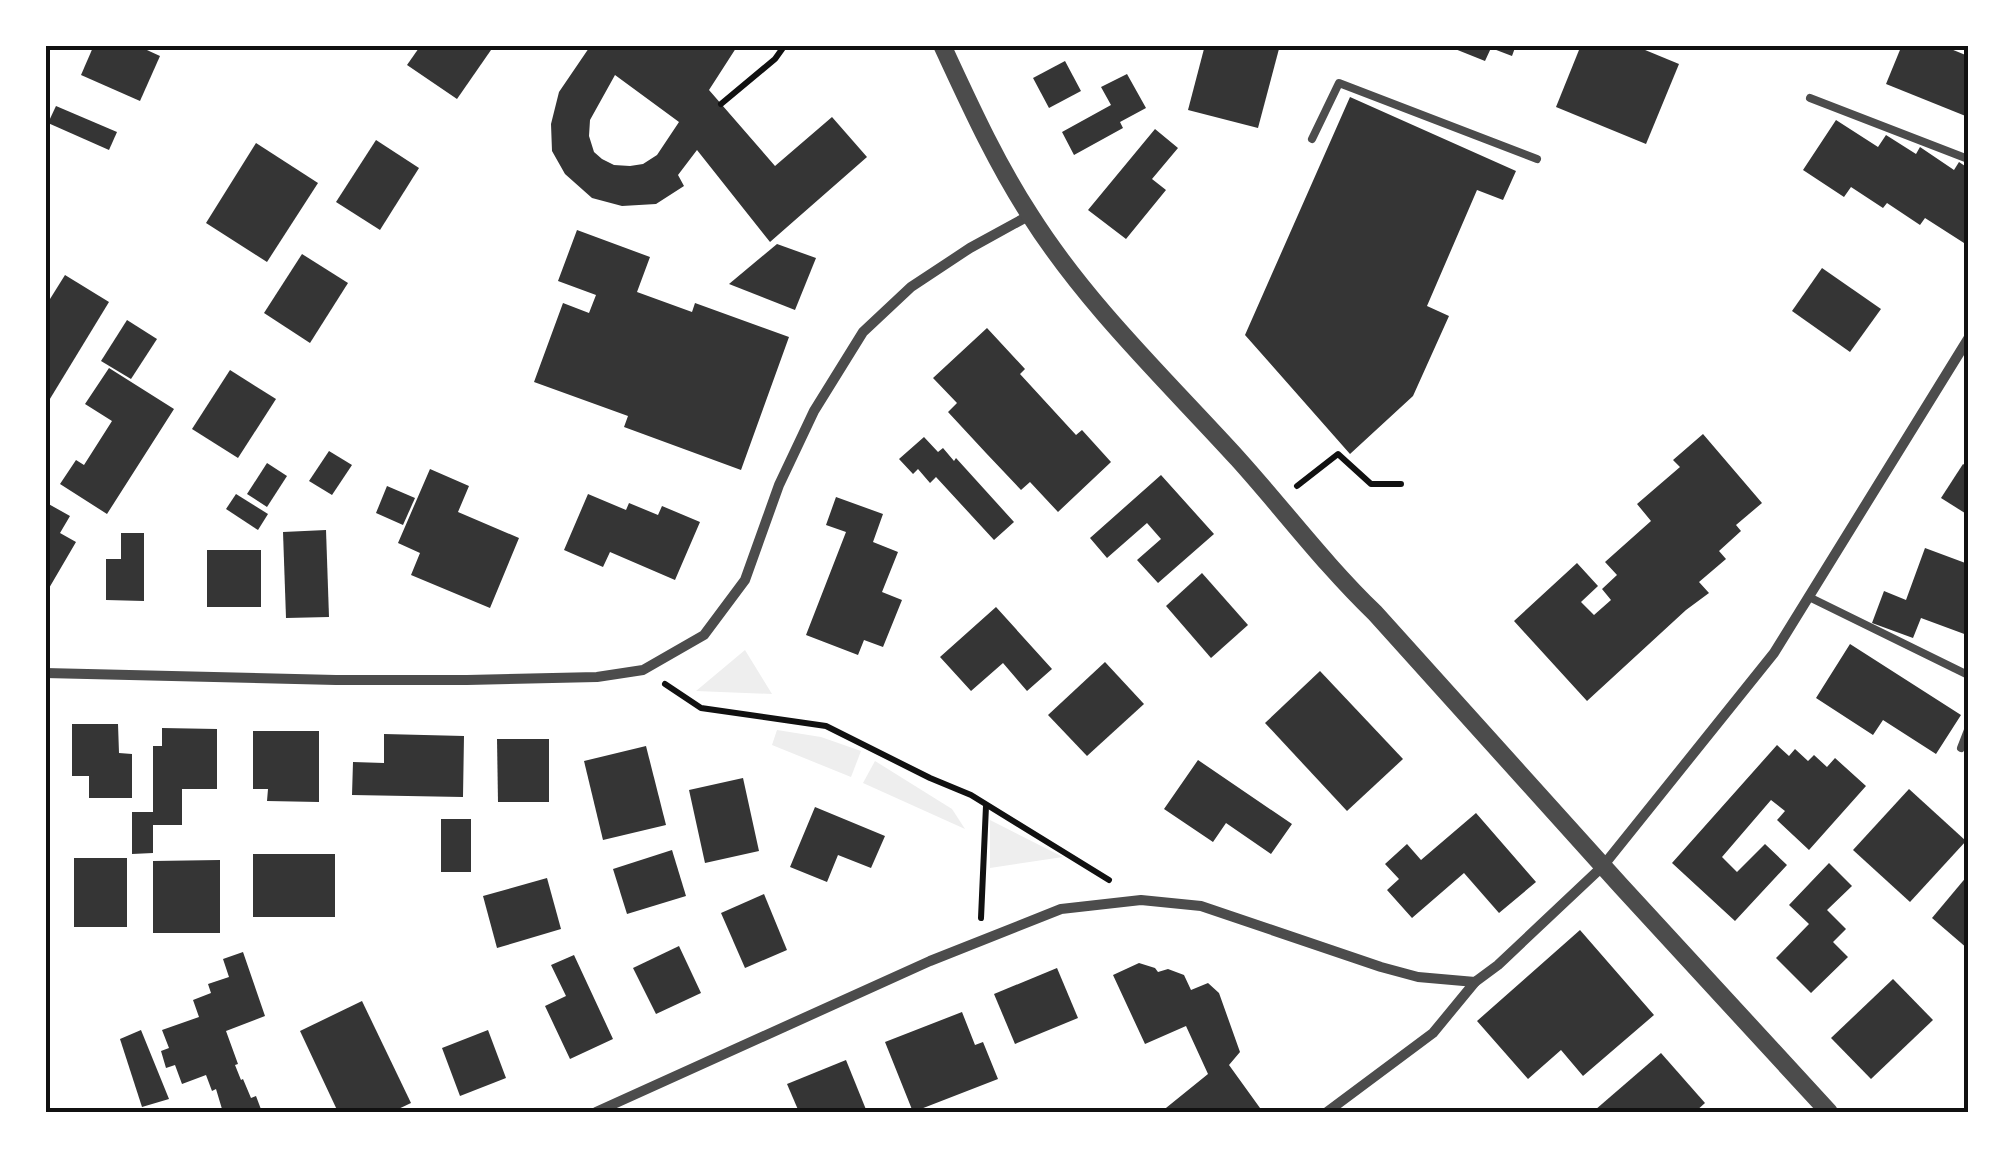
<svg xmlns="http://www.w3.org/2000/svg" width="2013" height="1157" font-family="Lato,sans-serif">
  <rect width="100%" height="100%" fill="#fff"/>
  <!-- green -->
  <g fill="#eee">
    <path d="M745 650 772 694 696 691Z"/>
    <path d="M777 730 821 737 861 751 851 777 772 745Z"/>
    <path d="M875 761 952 809 965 829 863 783Z"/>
    <path d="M990 820 1063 857 990 868Z"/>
  </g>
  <!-- building -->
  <g fill="#353535" fill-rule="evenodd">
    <path d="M94 45H136L160 56 140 101 81 75Z"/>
    <path d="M421 45H485L491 50 457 99 407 65Z"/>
    <path d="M591 45H738L709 90 775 166 832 117 867 157 770 242 697 150 678 175 684 186 656 204 622 206 592 198 565 174 552 151 551 124 559 92ZM615 75 679 122 657 155 643 164 630 166 614 165 602 159 594 152 589 136 590 120Z"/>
    <path d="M1205 45H1280L1258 128 1188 110Z"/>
    <path d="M1445 45H1516L1512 56 1491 48 1485 61Z"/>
    <path d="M1581 45H1633L1679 64 1646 144 1556 107Z"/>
    <path d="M1902 45H1941L1968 56V117L1886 84Z"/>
    <path d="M1065 61 1081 91 1049 108 1033 78Z"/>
    <path d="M1127 74 1146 108 1120 122 1123 128 1074 155 1062 132 1111 105 1101 87Z"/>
    <path d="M1350 97 1516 171 1503 200 1477 190 1427 306 1449 316 1413 396 1350 454 1245 335Z"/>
    <path d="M56 106 117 132 109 150 48 123Z"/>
    <path d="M1836 120 1878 147 1886 135 1916 154 1920 147 1954 170 1959 162 1968 168V236L1964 243 1925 218 1920 225 1887 203 1883 208 1851 187 1844 197 1803 170Z"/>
    <path d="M1155 129 1178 148 1152 179 1166 190 1126 239 1088 210Z"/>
    <path d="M376 140 419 168 380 230 336 202Z"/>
    <path d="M256 143 318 183 267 262 206 223Z"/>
    <path d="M577 230 650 257 637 292 692 312 695 303 789 337 741 470 624 427 628 416 534 382 563 303 589 313 596 295 558 281Z"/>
    <path d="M777 244 816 258 795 310 729 284Z"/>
    <path d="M302 254 348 283 310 343 264 313Z"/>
    <path d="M1822 268 1881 309 1850 352 1792 311Z"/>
    <path d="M65 275 109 302 45 407V307Z"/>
    <path d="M127 320 157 339 131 379 101 361Z"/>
    <path d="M987 328 1025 369 1020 374 1076 435 1082 430 1111 462 1058 512 1030 482 1021 490 986 453 948 412 957 403 933 378Z"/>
    <path d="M109 368 174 409 107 514 60 484 76 460 84 465 112 421 85 404Z"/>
    <path d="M230 370 276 399 238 458 192 429Z"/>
    <path d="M1703 434 1762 503 1736 525 1741 531 1719 551 1726 559 1699 582 1709 593 1686 610 1587 701 1514 621 1577 563 1598 586 1581 602 1594 615 1611 600 1602 589 1617 575 1605 562 1651 521 1637 504 1680 467 1673 460Z"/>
    <path d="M924 437 938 452 943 448 954 461 956 458 1014 522 994 540 936 477 930 483 918 469 913 474 899 459Z"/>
    <path d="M329 451 352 465 332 495 309 481Z"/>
    <path d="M267 463 287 476 267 507 247 494Z"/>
    <path d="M1963 464 1968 467V515L1941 498Z"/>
    <path d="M430 469 469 486 458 512 519 538 490 608 411 575 420 553 398 543Z"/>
    <path d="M1161 475 1214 534 1158 583 1137 560 1161 539 1147 523 1107 558 1090 538Z"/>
    <path d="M387 486 415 498 403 525 376 513Z"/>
    <path d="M236 494 268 514 258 530 226 509Z"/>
    <path d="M588 494 626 510 629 503 658 515 662 506 700 522 675 580 610 552 603 567 564 550Z"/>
    <path d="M836 497 883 514 873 542 898 552 882 592 902 600 883 647 864 640 858 655 806 635 846 532 826 525Z"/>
    <path d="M45 502 70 516 60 533 76 542 45 595Z"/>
    <path d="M326 530 329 617 286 618 283 532Z"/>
    <path d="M121 533H144V601L106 600V559H121Z"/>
    <path d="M1925 548 1968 564 1967 635 1921 618 1913 638 1872 623 1884 591 1906 600Z"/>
    <rect x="207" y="550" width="54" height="57"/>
    <path d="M1202 573 1248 625 1211 658 1166 606Z"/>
    <path d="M996 607 1052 669 1027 691 1003 663 971 691 940 657Z"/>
    <path d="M1850 644 1961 715 1936 754 1883 720 1873 735 1816 698Z"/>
    <path d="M1105 662 1144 704 1087 756 1048 715Z"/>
    <path d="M1320 671 1403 759 1347 811 1265 723Z"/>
    <path d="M72 724H118L119 753 132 754V798H89V776H72Z"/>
    <path d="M162 728 217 729V789H182V825H153V853L132 854V812H153V746H162Z"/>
    <path d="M253 731H319V802L267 801 268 789H253Z"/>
    <path d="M384 734 464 736 463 797 352 795 353 762 384 763Z"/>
    <path d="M497 739H549V802H498Z"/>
    <path d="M1777 745 1789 756 1795 749 1808 761 1814 755 1827 767 1835 758 1866 786 1809 850 1777 820 1785 811 1771 800 1722 857 1737 872 1765 844 1787 865 1735 921 1672 863Z"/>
    <path d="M646 746 666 825 603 840 584 761Z"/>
    <path d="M1198 760 1292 824 1271 854 1226 823 1213 842 1164 809Z"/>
    <path d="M743 778 759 851 705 863 689 790Z"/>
    <path d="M1909 789 1966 841 1910 902 1853 850Z"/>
    <path d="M815 807 885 836 871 868 838 855 827 882 790 867Z"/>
    <path d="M1476 813 1536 882 1499 913 1464 873 1412 918 1387 890 1399 879 1385 864 1407 844 1421 860Z"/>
    <rect x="441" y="819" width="30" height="53"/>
    <path d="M672 850 686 896 627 914 613 869Z"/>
    <rect x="253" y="854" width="82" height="63"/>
    <rect x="74" y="858" width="53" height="69"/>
    <path d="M220 860V933H153V861Z"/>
    <path d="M1829 863 1852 886 1827 910 1846 929 1833 942 1848 957 1811 993 1776 958 1809 924 1789 905Z"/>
    <path d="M1968 875V949L1932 918Z"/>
    <path d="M547 878 561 929 497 948 483 896Z"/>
    <path d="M764 894 787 950 745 968 721 913Z"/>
    <path d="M1580 930 1654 1015 1583 1076 1561 1050 1528 1079 1477 1021Z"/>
    <path d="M679 946 701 993 656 1014 633 968Z"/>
    <path d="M243 952 265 1016 226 1031 238 1064 235 1065 241 1080 243 1079 251 1098 256 1096 262 1112H214L222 1109 216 1089 212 1091 206 1075 182 1084 175 1065 166 1068 161 1051 169 1048 162 1030 199 1017 193 1000 211 993 208 984 229 977 223 959Z"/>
    <path d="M574 955 613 1039 570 1059 545 1006 566 996 551 965Z"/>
    <path d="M1139 963 1155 968 1158 972 1168 969 1184 975 1191 990 1208 983 1219 993 1240 1052 1229 1065 1260 1108 1254 1112H1161L1208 1074 1186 1026 1145 1044 1113 975Z"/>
    <path d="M1057 968 1078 1018 1015 1044 994 994Z"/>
    <path d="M1893 979 1933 1020 1871 1079 1831 1038Z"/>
    <path d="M362 1001 411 1103 392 1112H338L300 1031Z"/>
    <path d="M962 1012 975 1045 983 1042 998 1079 913 1112 885 1042Z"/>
    <path d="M141 1030 169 1099 142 1107 120 1039Z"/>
    <path d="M488 1030 506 1078 460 1096 442 1048Z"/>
    <path d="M1661 1053 1705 1103 1695 1112H1598L1595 1110Z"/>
    <path d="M846 1060 867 1112H799L787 1084Z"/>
  </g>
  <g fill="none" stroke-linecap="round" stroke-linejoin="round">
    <!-- path -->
    <g stroke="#111" stroke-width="6">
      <path d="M721 104 775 59 785 45"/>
      <path d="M1297 486 1338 454 1371 484H1401"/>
      <path d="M665 684 701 708 826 726 930 778 971 795 1109 880"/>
      <path d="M981 918 986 806"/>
    </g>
    <!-- service -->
    <g stroke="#4c4c4c" stroke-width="8">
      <path d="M1810 98 1968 159"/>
      <path d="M1312 139 1339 83 1537 159"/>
      <path d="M1809 597 1968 675"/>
      <path d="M1961 748 1968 730"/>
    </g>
    <!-- minor -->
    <g stroke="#4c4c4c" stroke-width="10">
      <path d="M45 673 336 680H467L597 677 643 670 704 635 745 580 779 485 814 411 863 332 911 287 970 248 1030 215"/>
      <path d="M596 1112 930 961 1061 909 1141 900 1201 906 1381 967 1418 977 1475 982 1498 965 1603 866 1774 653 1968 339"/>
      <path d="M1327 1112 1433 1033 1475 982"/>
    </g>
    <!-- tertiary -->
    <path stroke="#4c4c4c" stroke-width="18" d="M942 45C969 103 995 161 1030 215 1087 305 1166 380 1238 459 1284 510 1325 565 1375 613L1621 886 1829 1112"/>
  </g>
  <!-- border -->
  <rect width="2013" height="1157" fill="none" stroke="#ffffff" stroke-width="95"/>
  <rect x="48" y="48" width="1918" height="1062" fill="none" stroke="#111" stroke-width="4"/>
</svg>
